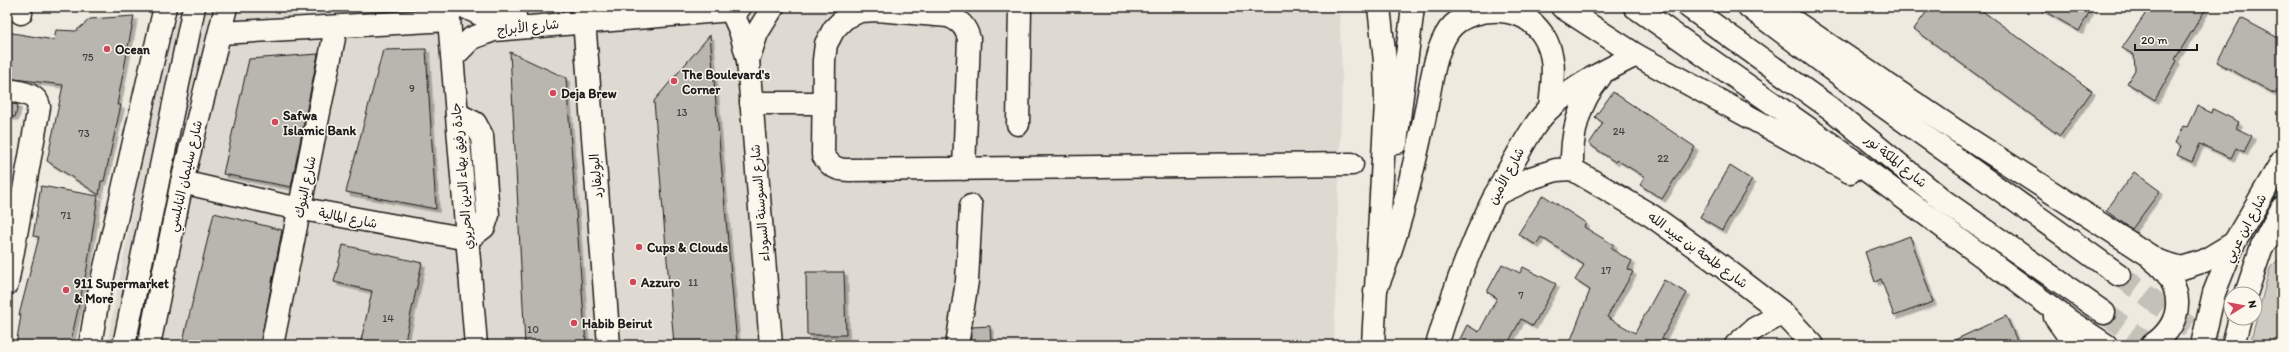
<svg xmlns="http://www.w3.org/2000/svg" width="2289" height="352" font-family="Itim,'Playpen Sans Arabic',sans-serif">
  <defs>
    <filter id="shadow"><feDropShadow dx="3.5" dy="3.5" stdDeviation="0" flood-color="#0004"/></filter>
  </defs>
  <rect width="100%" height="100%" fill="#eeeadf"/>
  <filter id="ink" filterUnits="userSpaceOnUse"><feTurbulence type="fractalNoise" baseFrequency=".025" numOctaves="2"/><feDisplacementMap in="SourceGraphic" scale="8" xChannelSelector="R" yChannelSelector="G"/><feConvolveMatrix kernelMatrix="1 2 1 2 8 2 1 2 1" color-interpolation-filters="sRGB"/></filter>
  <g filter="url(#ink)">
    <!-- built -->
    <path fill="#dedad1" d="M180 7H1339L1342 78 1334 345H107L159 70Z"/>
    <!-- green -->
    <path fill="#ceccc2" stroke="#75746f" d="M2282 256V345H2259L2251 340 2270 268Z"/>
    <!-- building -->
    <g fill="#b9b6af" stroke="#1c1c1c" filter="url(#shadow)">
      <path d="M1930 7H1977L2092 91 2060 136 1914 29Z"/>
      <path d="M2037 7H2092L2079 31Z"/>
      <path d="M2150 7H2207L2175 59 2177 61 2155 100 2127 83 2135 70 2134 55 2122 48Z"/>
      <path d="M134 16 117 105H121L104 181H101L99 195 47 161 63 85 7 78V32L54 40 56 30 76 31 90 19Z"/>
      <path d="M2241 18 2282 40V82L2275 94 2217 62Z"/>
      <path d="M710 35 737 345H674L654 101Z"/>
      <path d="M426 49 436 209 346 192 383 50Z"/>
      <path d="M510 52 566 78 586 345H525Z"/>
      <path d="M318 54 291 187 223 174 249 59Z"/>
      <path d="M1613 92 1695 147 1662 199 1640 185 1645 177 1617 160 1615 162 1589 144 1603 123 1595 117Z"/>
      <path d="M7 103 18 105 15 117 7 116Z"/>
      <path d="M2197 106 2212 113 2213 109 2239 122 2236 128 2252 136 2244 152 2236 148 2231 158 2200 144 2192 162 2177 155 2181 146 2175 143 2183 126 2187 127Z"/>
      <path d="M1730 166 1752 180 1722 230 1700 217Z"/>
      <path d="M2134 172 2160 191 2132 229 2106 211Z"/>
      <path d="M41 186 98 196 87 268 70 345H16L21 315H19L39 237 33 236Z"/>
      <path d="M1543 195 1586 223 1584 227 1614 245 1611 249 1632 261 1628 269 1633 272 1607 317 1635 333 1664 280 1687 293 1658 345H1569L1590 290 1575 280 1584 265 1541 237 1536 245 1518 234Z"/>
      <path d="M214 213 282 230 260 345H182Z"/>
      <path d="M1910 236 1933 302 1894 316 1881 279 1875 282 1865 252Z"/>
      <path d="M343 245 422 263 404 345H360L372 291 334 282Z"/>
      <path d="M1502 264 1520 273 1523 267 1556 284 1533 326 1521 319 1507 345H1457L1467 325 1479 332 1497 298 1487 292Z"/>
      <path d="M806 272H844L846 335H807Z"/>
      <path d="M2006 316 2019 345H1944Z"/>
      <path d="M990 326 991 345H970L972 327Z"/>
    </g>
    <g fill="none" stroke-linecap="round" stroke-linejoin="round">
      <!-- highway-tunnel -->
      <g stroke="#c4c1b8" stroke-width="22" stroke-dasharray="22 11" stroke-linecap="butt">
        <path d="M2119 275 2213 345"/>
        <path d="M2104 313 2149 345"/>
      </g>
      <!-- minor casing -->
      <g stroke="#1c1c1c" stroke-width="25">
        <g id="minor">
          <path d="M16 7 21 13"/>
          <path d="M448 7 476 345"/>
          <path d="M465 7 486 17 515 16"/>
          <path d="M583 7 609 345"/>
          <path d="M1562 7 1636 55 1850 172"/>
          <path d="M1635 7 1835 147 2071 322 2106 345"/>
          <path d="M1768 7 1798 24 1955 130 2158 261 2182 268 2204 261 2234 243"/>
          <path d="M731 10 740 30 748 60 771 345"/>
          <path d="M220 33 449 20"/>
          <path d="M453 57 472 38 494 30 731 10 740 7"/>
          <path d="M748 60 757 33 773 7"/>
          <path d="M7 90C18 92 37 93 39 107L7 284"/>
          <path d="M751 103H823"/>
          <path d="M1018 124 1020 7"/>
          <path d="M1396 143 1413 7"/>
          <path d="M964 169 969 39C966 27 960 20 948 16L877 10 860 11 845 18 834 29 826 44 824 60 823 155C830 166 836 170 849 170L1352 164"/>
          <path d="M1572 169C1571 134 1578 104 1600 77"/>
          <path d="M182 182 281 205 468 239 484 227 488 215 482 136 475 123 457 114"/>
          <path d="M1495 195 1531 178 1556 170 1572 169 1652 216 1719 264 1783 313 1813 345"/>
          <path d="M2152 259C2185 284 2186 322 2152 345"/>
          <path d="M1375 291C1399 236 1411 178 1424 120 1430 93 1433 53 1449 30 1460 15 1483 10 1501 11 1520 13 1532 19 1543 35 1558 58 1552 83 1550 108"/>
          <path d="M2246 294 2262 246 2282 208"/>
          <path d="M2055 317 2075 345"/>
          <path d="M149 345 182 182 226 7"/>
          <path d="M272 345 336 28"/>
          <path d="M957 345 967 281 971 206"/>
          <path d="M1373 345 1386 102 1385 61 1379 7"/>
          <path d="M1437 345C1457 278 1483 212 1519 152 1528 136 1537 120 1551 107 1576 85 1606 70 1636 55"/>
          <path d="M1736 345 1754 329 1783 313"/>
          <path d="M2202 345 2214 293 2234 243 2282 161"/>
          <path d="M2233 345 2240 318"/>
        </g>
      </g>
      <!-- major casing -->
      <g stroke="#1c1c1c" stroke-width="25">
        <g id="major">
          <path d="M90 345 98 298 165 7"/>
          <path d="M124 345 194 7"/>
        </g>
      </g>
      <!-- highway casing -->
      <g stroke="#1c1c1c" stroke-width="25">
        <g id="highway">
          <path d="M1689 7 1830 108 1944 201 2104 313"/>
          <path d="M1749 7 1844 78 2119 275"/>
          <path d="M2262 246 2282 224"/>
        </g>
      </g>
      <!-- minor -->
      <use href="#minor" stroke="#fbf7ec" stroke-width="22"/>
      <!-- major -->
      <use href="#major" stroke="#fbf7ec" stroke-width="22"/>
      <!-- highway -->
      <use href="#highway" stroke="#fbf7ec" stroke-width="22"/>
    </g>
  </g>
  <!-- markers -->
  <g fill="#d1495b" stroke="#fbf7ec" stroke-width="1.5">
    <circle cx="107" cy="49" r="4"/>
    <circle cx="674" cy="81" r="4"/>
    <circle cx="553" cy="93" r="4"/>
    <circle cx="275" cy="122" r="4"/>
    <circle cx="639" cy="247" r="4"/>
    <circle cx="633" cy="282" r="4"/>
    <circle cx="66" cy="290" r="4"/>
    <circle cx="574" cy="323" r="4"/>
  </g>
  <g text-anchor="middle" dominant-baseline="central" stroke-width="3" stroke-linejoin="round" paint-order="stroke">
    <!-- number labels -->
    <g font-size="11" fill="#434241">
      <text x="88" y="57">75</text>
      <text x="412" y="88">9</text>
      <text x="682" y="112">13</text>
      <text x="1619" y="131">24</text>
      <text x="84" y="133">73</text>
      <text x="1663" y="158">22</text>
      <text x="66" y="215">71</text>
      <text x="1606" y="270">17</text>
      <text x="693" y="282">11</text>
      <text x="1521" y="295">7</text>
      <text x="388" y="318">14</text>
      <text x="533" y="329">10</text>
    </g>
    <!-- street labels -->
    <g font-size="13" fill="#1c1c1c" stroke="#fbf7ec">
      <text transform="translate(528 27) rotate(-6)">شارع الأبراج</text>
      <text transform="translate(1896 161) rotate(39)">شارع الملكة نور</text>
      <text transform="translate(185 176) rotate(-77)">شارع سليمان النابلسي</text>
      <text transform="translate(462 176) rotate(-95)">جادة رفيق بهاء الدين الحريري</text>
      <text transform="translate(596 176) rotate(-95)">البوليفارد</text>
      <text transform="translate(1506 176) rotate(-62)">شارع الأمين</text>
      <text transform="translate(305 187) rotate(-78)">شارع البنوك</text>
      <text transform="translate(760 203) rotate(-95)">شارع السوسنة السوداء</text>
      <text transform="translate(348 218) rotate(11)">شارع المالية</text>
      <text transform="translate(2245 228) rotate(-62)">شارع ابن عربي</text>
      <text transform="translate(1698 250) rotate(36)">شارع طلحة بن عبيد الله</text>
    </g>
    <!-- poi labels -->
    <g font-size="13" font-weight="bold" fill="#1c1c1c" stroke="#fbf7ec" text-anchor="start">
      <text x="115" y="49">Ocean</text>
      <text x="682" y="74">The Boulevard's<tspan x="682" dy="15">Corner</tspan></text>
      <text x="561" y="93">Deja Brew</text>
      <text x="283" y="115">Safwa<tspan x="283" dy="15">Islamic Bank</tspan></text>
      <text x="647" y="247">Cups &amp; Clouds</text>
      <text x="641" y="282">Azzuro</text>
      <text x="74" y="283">911 Supermarket<tspan x="74" dy="15">&amp; More</tspan></text>
      <text x="582" y="323">Habib Beirut</text>
    </g>
  </g>
  <!-- margin -->
  <rect width="2289" height="352" fill="none" stroke="#fbf7ec" stroke-width="24"/>
  <rect x="12" y="12" width="2265" height="328" fill="none" stroke="#1c1c1c" stroke-width="1.5" filter="url(#ink)"/>
  <!-- north arrow -->
  <g transform="translate(2243 306) rotate(79)"><circle r="19" fill="#fbf7ec" stroke="#a29f99"/>
  <path d="M0-3L7 15L0 10L-7 15Z" fill="#d1495b"/>
  <text y="-6" font-size="11" font-weight="bold" text-anchor="middle" fill="#1c1c1c">N</text>
  </g>
  <!-- scale -->
  <path d="M2135 44v6h62v-6" fill="none" stroke="#1c1c1c" stroke-width="2"/>
  <text x="2141" y="44" font-size="12" fill="#1c1c1c" stroke="#fbf7ec" stroke-width="3" paint-order="stroke">20 m</text>
</svg>
